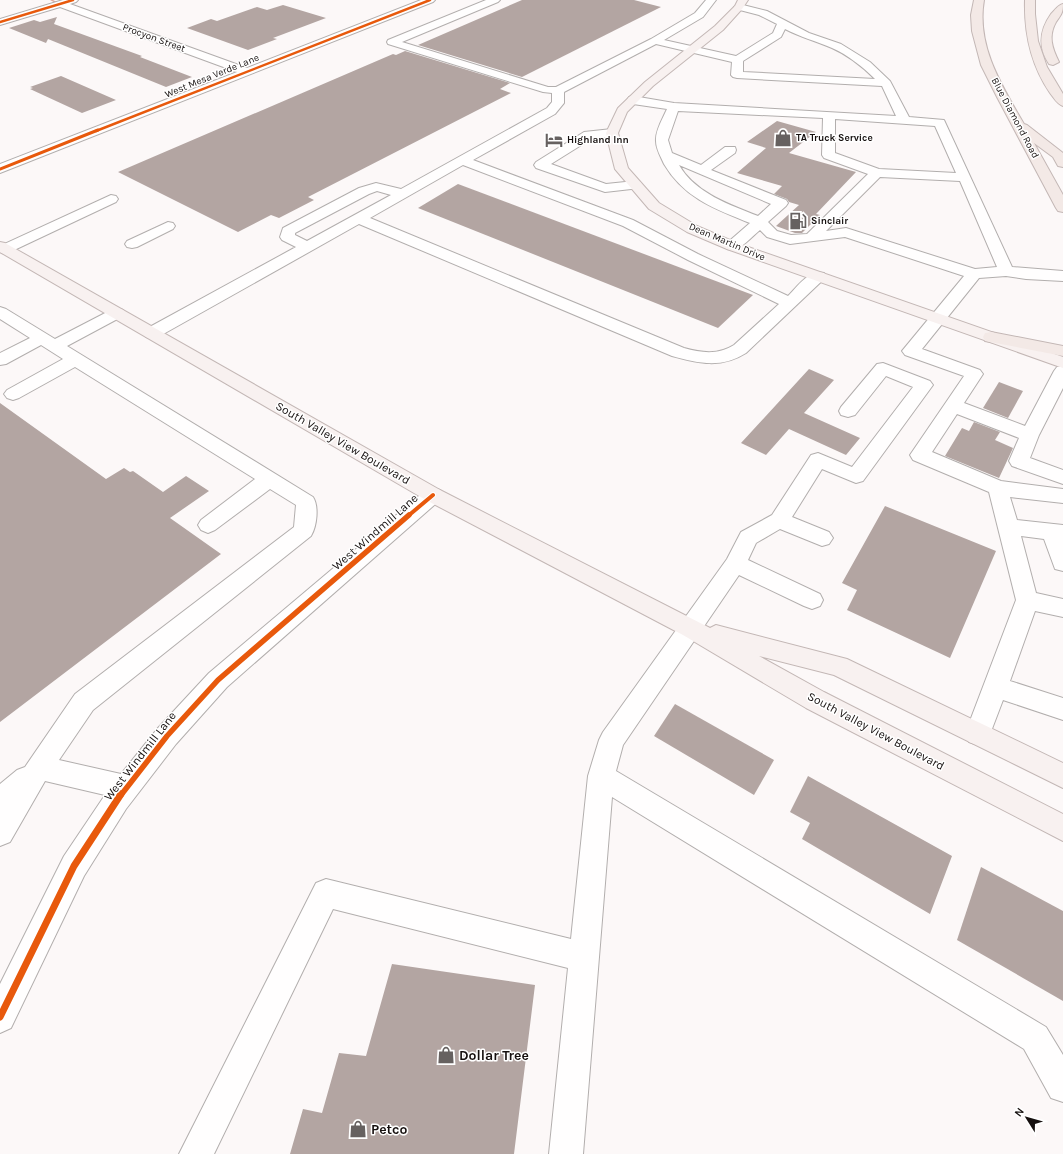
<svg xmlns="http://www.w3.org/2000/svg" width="1063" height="1154" font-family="Karla,sans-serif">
  <rect width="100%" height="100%" fill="#fcf8f8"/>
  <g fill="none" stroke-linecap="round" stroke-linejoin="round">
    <!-- stream -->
    <path fill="#dfaca1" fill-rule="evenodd" d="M50 0H53L61 4 59 5Z"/>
  </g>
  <!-- building -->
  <g fill="#b3a5a2">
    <path d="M522 0H634L661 7 522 77 418 45Z"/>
    <path d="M283 5 326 18 273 38 277 39 248 50 187 28 211 19 217 21 257 7 267 10Z"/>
    <path d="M57 17 54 24 142 56 140 57 192 77 166 87 48 39 46 43 9 28 34 20 40 22Z"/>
    <path d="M405 51 510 83 500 89 511 93 308 197 314 200 279 218 271 215 238 232 118 172 393 54 396 55Z"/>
    <path d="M61 76 116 100 82 113 30 89 33 88 30 87Z"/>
    <path d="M777 121 816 132 789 153 856 172 816 214 820 215 802 233H795L776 226 799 205 789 202 787 199 774 194 782 186 737 173 766 148 747 142Z"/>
    <path d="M458 184 753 295 718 328 418 208Z"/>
    <path d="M809 369 834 380 804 413 860 438 846 455 789 429 766 455 741 443Z"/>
    <path d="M999 382 1023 391 1008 418 983 408Z"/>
    <path d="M0 403 106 479 124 468 130 472 133 471 163 492 186 476 209 491 170 518 221 554 0 722Z"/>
    <path d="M974 422 1000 432 995 440 1013 448 999 478 945 456 962 428 969 431Z"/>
    <path d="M885 506 996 551 950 658 847 610 857 590 842 583Z"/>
    <path d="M675 704 774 760 754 795 654 736Z"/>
    <path d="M808 776 952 856 930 914 802 839 810 823 790 812Z"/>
    <path d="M981 867 1063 911V1001L957 940Z"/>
    <path d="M392 964 535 985 514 1154H290L303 1109 322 1113 339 1053 366 1056Z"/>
  </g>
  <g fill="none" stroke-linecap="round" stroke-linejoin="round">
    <!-- minor casing -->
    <g stroke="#b2aead" stroke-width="2">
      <g id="minor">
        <path d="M63 0H78L76 2 70 4 247 68 421 0H435L433 2 0 173V164L237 72 60 7 0 25V19Z"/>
        <path d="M486 0H500L498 2 402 42 548 87H556L651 39 695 13 706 0H716L703 17 664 40 736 56 773 33 777 24 759 15 736 9 734 7 739 4 767 11 809 33 841 44 870 62 890 81 909 117 944 120 1012 267 1063 271V281L1026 279 1006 276 979 278 922 349 980 370 983 374 964 403 1025 426 1054 371 1057 367 1063 366V388L1039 435 1030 458 1063 470V484L1012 466 1009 461 1019 438 957 414 932 452 1001 481 1063 489V503L1010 497 1017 520 1063 525V571L1055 569 1044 539 1021 536 1036 593 1063 599V617L1035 611 1010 681 1063 698V720L1003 700 987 742 978 745 969 742 965 734 1016 600 989 492 913 460 910 455 964 376 905 355 902 351 964 276 845 237 790 244 767 237 760 230C750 238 740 252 727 249L725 246 727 243 750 223C715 209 684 198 664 164 661 157 656 149 656 141 655 131 663 118 667 109L633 104 629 103 627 100 629 97 633 96 674 103 896 116 882 86 737 78 733 77 731 75 732 62 656 44 564 92V103L555 114 473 160 633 220 698 254 788 296C797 287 809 269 824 273L826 276 824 279 746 353C721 369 698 363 672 356L359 224 158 337 152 338 146 337 144 333 146 329 296 247 282 240 280 237 283 228 359 188 376 183 401 189 547 108 552 102V93L543 92 388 44 387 42 388 40ZM785 29C800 37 816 41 832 48 848 55 863 67 875 79L743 72V61L781 37ZM678 111 823 118 822 155 824 158 868 174 807 234 791 235 777 231 768 222 786 206 788 203 786 200 711 170 735 153 736 150 735 147H725L701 165 672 153 668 140ZM835 119 935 126 956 173 879 169 835 153ZM463 165 623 226 688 260 779 304 734 345C718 355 702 353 684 348L370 218ZM679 165 771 204 758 216C730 205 695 193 679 165ZM880 177 960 181 997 267 975 269 846 228 826 231ZM377 191 391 195 307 241 295 235V233L369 194Z"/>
        <path d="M612 129 616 130 618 133 616 136 591 139 551 164 606 184 635 181 640 182 642 185 640 188 605 192 536 168 534 165 536 162 584 132Z"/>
        <path d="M111 195 116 196 118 199 116 202 10 252 5 254 0 252V246Z"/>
        <path d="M168 222 173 223 175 226 173 229 137 247 132 248 127 247 125 244 127 241Z"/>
        <path d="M0 307 6 309 55 339 111 310 117 308 123 310 125 313 123 316 67 346 313 497C319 506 317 526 311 536L93 710 59 760 121 774 158 728 209 673 426 490 433 488 440 490 443 495 440 500 227 687 176 744 126 809 84 876 11 1028 0 1033V984L64 856 105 795 45 781 10 842 0 846V784L17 770 25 767 75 694 294 527 296 505 270 489 215 530 208 533 201 530 198 525 201 520 255 479 75 367 19 398 13 400 7 398 4 394 7 390 63 359 41 345 6 364 0 365V353L30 338 0 319Z"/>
        <path d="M883 363 930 381 933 385 863 481 856 483 822 469 792 517 829 532 833 538 829 544 822 546 780 529 756 543 748 560 820 594 823 600 820 606 812 609 804 606 739 575 623 745 616 771 1046 1027 1063 1055V1102L1051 1098 1024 1049 612 797 583 1154H549L568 968 333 909 214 1154H179L316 883 326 879 571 939 588 776 599 740 603 732 727 559 741 532 772 515 811 455 818 453 852 467 913 387 886 376 855 415 848 417 841 415 839 411 841 407 877 364Z"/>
      </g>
    </g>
    <!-- major casing -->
    <g stroke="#c3b7b5" stroke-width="2">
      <g id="major">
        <path d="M738 0H748L742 9 723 30 653 86 627 112 618 133 628 168 659 203 697 226 737 243 1063 357V368L727 249 687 232 649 209 615 169 606 133 618 108 645 82 715 26 735 6Z"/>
        <path d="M0 242 5 243 440 490 710 628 716 625 847 659 1063 763V788L834 675 759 656 824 692 1063 814V841L806 708 683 635 426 500 0 252Z"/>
      </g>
    </g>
    <!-- highway casing -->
    <g stroke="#c3b7b5" stroke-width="2">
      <g id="highway">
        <path d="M974 0H984C976 46 1002 86 1024 124L1027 125 1063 153V167L1058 166 1053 157 1034 143 1063 195V212L1058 211 1056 208 997 97 981 65 972 31 971 15Z"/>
        <path d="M1025 0H1035V14L1038 41 1047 67 1063 94V106C1057 104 1054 98 1050 93 1031 65 1024 34 1025 0Z"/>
        <path d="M1063 4C1063 13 1061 15 1056 22 1048 36 1052 48 1059 62L1053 65 1049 64C1038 47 1039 31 1051 14 1055 10 1058 5 1063 4Z"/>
        <path d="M991 332 1063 346V356L985 341 983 337 985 333Z"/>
      </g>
    </g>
    <!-- minor -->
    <use href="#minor" fill="#fffefe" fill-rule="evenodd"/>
    <!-- major -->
    <use href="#major" fill="#f8f1f0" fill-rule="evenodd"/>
    <!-- highway -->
    <use href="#highway" fill="#f3e9e6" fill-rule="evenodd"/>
    <!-- cycleway-far4 casing -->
    <g stroke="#fff" stroke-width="4">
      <g id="cycleway-far4">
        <path d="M0 22 73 0"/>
        <path d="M96 131 430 0"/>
      </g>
    </g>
    <!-- cycleway-far3 casing -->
    <g stroke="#fff" stroke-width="4.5">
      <path id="cycleway-far3" d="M0 169 98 130"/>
    </g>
    <!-- cycleway-far2 casing -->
    <g stroke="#fff" stroke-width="6">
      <path id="cycleway-far2" d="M408 516 433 495"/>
    </g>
    <!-- cycleway-far1 casing -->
    <g stroke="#fff" stroke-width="8">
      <path id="cycleway-far1" d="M121 795 167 736 218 680 409 515"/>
    </g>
    <!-- cycleway casing -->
    <g stroke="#fff" stroke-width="10">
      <path id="cycleway" d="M0 1017 74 866 121 794"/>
    </g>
    <!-- cycleway-far4 -->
    <use href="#cycleway-far4" stroke="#e8590c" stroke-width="2.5"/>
    <!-- cycleway-far3 -->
    <use href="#cycleway-far3" stroke="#e8590c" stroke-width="3"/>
    <!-- cycleway-far2 -->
    <use href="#cycleway-far2" stroke="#e8590c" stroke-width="4"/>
    <!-- cycleway-far1 -->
    <use href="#cycleway-far1" stroke="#e8590c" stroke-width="5.5"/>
    <!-- cycleway -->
    <use href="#cycleway" stroke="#e8590c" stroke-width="7"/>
  </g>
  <!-- icons -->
  <defs>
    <g id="shop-bare" transform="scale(1.38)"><path d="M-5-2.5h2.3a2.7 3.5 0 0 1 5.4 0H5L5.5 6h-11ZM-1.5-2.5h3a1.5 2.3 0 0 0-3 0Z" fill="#666160" stroke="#fff" stroke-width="2.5" paint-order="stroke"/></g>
    <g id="hotel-bare" transform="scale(1.38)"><path d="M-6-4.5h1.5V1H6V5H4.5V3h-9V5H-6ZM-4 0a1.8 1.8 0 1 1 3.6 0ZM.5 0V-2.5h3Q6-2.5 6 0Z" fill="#666160" stroke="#fff" stroke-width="2.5" paint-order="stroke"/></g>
    <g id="fuel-bare" transform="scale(1.38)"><path d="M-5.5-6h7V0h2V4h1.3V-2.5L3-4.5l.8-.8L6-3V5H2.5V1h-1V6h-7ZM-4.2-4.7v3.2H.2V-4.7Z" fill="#666160" stroke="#fff" stroke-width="2.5" paint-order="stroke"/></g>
  </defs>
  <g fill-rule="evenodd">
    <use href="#shop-bare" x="783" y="138"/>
    <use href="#hotel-bare" x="554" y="140"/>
    <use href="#fuel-bare" x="798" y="221"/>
    <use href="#shop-bare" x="446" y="1055"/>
    <use href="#shop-bare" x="358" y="1129"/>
  </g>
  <g text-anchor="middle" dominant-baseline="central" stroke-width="3" stroke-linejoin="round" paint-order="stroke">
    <!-- far-street labels -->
    <g font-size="10" fill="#150f0e" stroke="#fff">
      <text transform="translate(154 38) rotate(20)">Procyon Street</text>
      <text transform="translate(212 76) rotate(-22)">West Mesa Verde Lane</text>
      <text transform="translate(1015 118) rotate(62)">Blue Diamond Road</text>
      <text transform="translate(727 242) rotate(23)">Dean Martin Drive</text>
    </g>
    <!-- far-poi labels -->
    <g font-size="10" font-weight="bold" fill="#150f0e" stroke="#fff" text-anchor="start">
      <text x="796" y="138">TA Truck Service</text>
      <text x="567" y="140">Highland Inn</text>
      <text x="811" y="221">Sinclair</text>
    </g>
    <!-- street labels -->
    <g font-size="12" fill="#150f0e" stroke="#fff">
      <text transform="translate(343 443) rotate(30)">South Valley View Boulevard</text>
      <text transform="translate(375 532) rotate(-41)">West Windmill Lane</text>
      <text transform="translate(876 731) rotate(28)">South Valley View Boulevard</text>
      <text transform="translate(140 756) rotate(-52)">West Windmill Lane</text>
    </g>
    <!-- near-poi labels -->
    <g font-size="14" font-weight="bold" fill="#150f0e" stroke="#fff" text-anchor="start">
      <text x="459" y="1055">Dollar Tree</text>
      <text x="371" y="1129">Petco</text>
    </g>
  </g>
  <!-- north arrow -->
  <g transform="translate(1027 1118) rotate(307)" stroke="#ffffff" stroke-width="3" paint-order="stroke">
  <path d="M0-3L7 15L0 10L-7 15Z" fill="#150f0e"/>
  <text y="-6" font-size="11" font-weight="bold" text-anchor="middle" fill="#150f0e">N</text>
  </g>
</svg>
